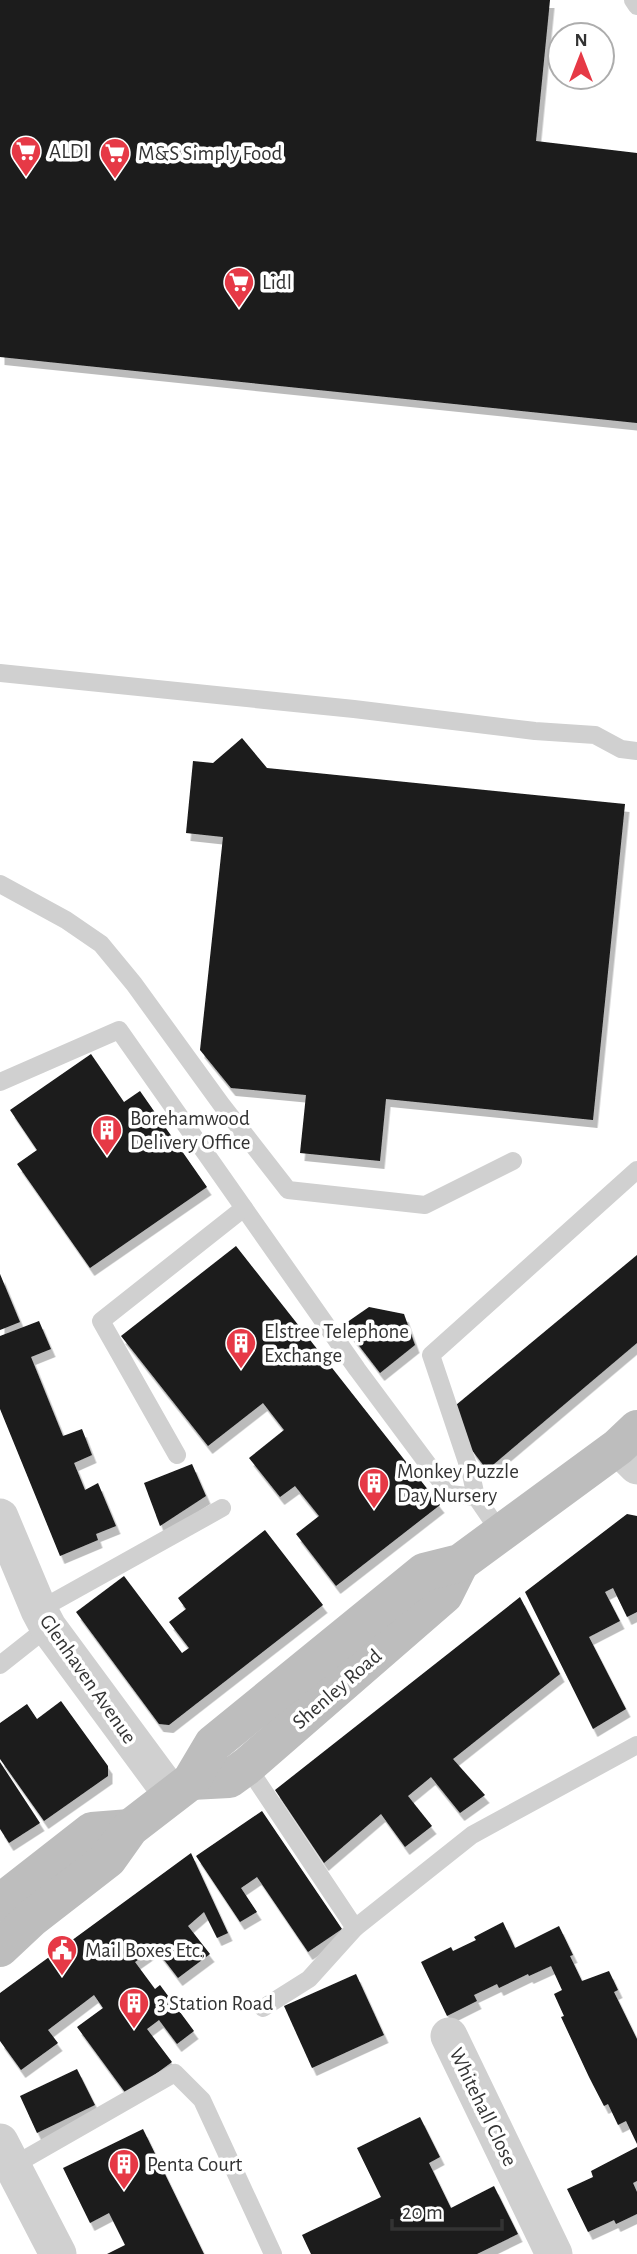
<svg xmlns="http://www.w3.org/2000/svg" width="637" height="2254" font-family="'Alegreya Sans',sans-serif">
  <defs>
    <filter id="shadow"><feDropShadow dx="4.5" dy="8" stdDeviation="0" flood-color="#0004"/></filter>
  </defs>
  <rect width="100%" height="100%" fill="#fff"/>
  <!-- building -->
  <g fill="#1a1a1a" filter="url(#shadow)">
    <path d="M0 0H550L536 141 637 153V423L0 357Z"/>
    <path d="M242 738 267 768 625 804 593 1120 386 1099 380 1161 300 1153 306 1095 231 1088 200 1050 223 837 186 833 193 761 213 763Z"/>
    <path d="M91 1054 124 1102 140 1091 207 1187 90 1268 17 1164 37 1150 10 1110Z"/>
    <path d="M236 1246 440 1505 336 1586 296 1534 319 1516 295 1486 280 1497 249 1458 284 1430 263 1403 208 1446 121 1336Z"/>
    <path d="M637 1255V1343L487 1470 471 1449 456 1405Z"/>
    <path d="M0 1274 20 1322 0 1330Z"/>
    <path d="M369 1307 404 1314 415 1345 380 1373 343 1325Z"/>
    <path d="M39 1321 51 1349 31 1357 63 1436 82 1429 92 1455 74 1463 85 1490 98 1483 116 1526 96 1534 98 1540 60 1556 0 1409V1336Z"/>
    <path d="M192 1464 206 1496 160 1526 144 1483Z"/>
    <path d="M627 1514 637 1516V1612L627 1617 613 1588 605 1592 620 1621 589 1637 626 1709 593 1729 525 1592Z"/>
    <path d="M265 1530 323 1605 169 1725 159 1724 76 1612 124 1576 182 1653 189 1648 169 1622 186 1609 178 1598Z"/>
    <path d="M520 1597 560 1674 453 1759 485 1795 460 1813 431 1777 408 1796 432 1826 405 1847 381 1814 324 1863 275 1790Z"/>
    <path d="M61 1701 108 1766V1776L44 1821 0 1759V1723L27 1704 37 1719Z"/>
    <path d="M0 1762 40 1823 9 1843 0 1829Z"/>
    <path d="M262 1811 342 1929 308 1952 257 1877 241 1888 257 1912 240 1922 196 1856Z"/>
    <path d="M191 1853 228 1933 217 1938 204 1912 188 1926 210 1954 178 1978 155 1948 135 1962 155 1989 160 1985 194 2031 177 2044 159 2020 147 2029 172 2062 127 2095 77 2027 103 2008 94 1995 48 2030 58 2043 21 2070 0 2041V1993Z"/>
    <path d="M503 1922 515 1948 559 1926 573 1955 570 1956 582 1981 609 1971 618 1990 614 1992 637 2039V2144L626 2121 618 2125 608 2104 604 2106 589 2077 561 2017 564 2016 554 1994 562 1990 551 1966 529 1976 528 1974 499 1988 497 1984 474 1995 477 2001 447 2016 421 1962 451 1947 453 1951 476 1940 474 1937Z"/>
    <path d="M356 1974 384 2035 312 2068 284 2006Z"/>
    <path d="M77 2069 95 2105 37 2133 20 2096Z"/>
    <path d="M420 2117 440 2157 429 2163 451 2208 494 2186 518 2234 477 2254H311L302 2235 381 2197 357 2148Z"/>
    <path d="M143 2129 204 2254H107L125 2245 109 2213 90 2223 63 2168Z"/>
    <path d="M637 2147V2181L633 2183 637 2192V2214L616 2224 614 2220 588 2232 567 2189 593 2177 591 2171Z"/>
  </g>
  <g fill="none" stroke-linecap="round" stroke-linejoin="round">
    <!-- lane -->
    <g stroke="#d0d0d0" stroke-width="18">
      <path d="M633 0 637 6"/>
      <path d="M0 673 354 709 535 731 595 735 621 749 637 751"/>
      <path d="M0 884 66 920 101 944 134 984 221 1104 288 1190 425 1205 513 1161"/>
      <path d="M0 1082 119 1030 357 1369 450 1494 476 1497"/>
      <path d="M177 1455 101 1321 244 1208"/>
      <path d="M500 1532 476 1497 471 1474 431 1355 637 1170"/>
      <path d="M39 1610 222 1508"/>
      <path d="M0 1665 48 1627"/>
      <path d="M247 1766 355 1928 309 1979 263 2008"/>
      <path d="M355 1928 472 1835 637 1745"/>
      <path d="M9 2168 175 2073 202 2100 273 2254"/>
    </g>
    <!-- street -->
    <g stroke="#d0d0d0" stroke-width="37">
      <path d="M618 1447 637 1466"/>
      <path d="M0 1517 39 1610 48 1627 172 1795"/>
      <path d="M449 2036 554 2254"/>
      <path d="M0 2142 58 2254"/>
    </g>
    <!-- secondary -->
    <g stroke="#bdbdbd" stroke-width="38">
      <path d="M191 1781 229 1779 247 1766 444 1595 460 1563"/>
      <path d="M0 1903 92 1831 130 1828"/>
      <path d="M0 1948 32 1918 108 1859 130 1828 191 1781 213 1744 424 1572 460 1563 618 1447 637 1429"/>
    </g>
  </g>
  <!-- icons -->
  <defs>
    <g id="supermarket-pin" transform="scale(1.575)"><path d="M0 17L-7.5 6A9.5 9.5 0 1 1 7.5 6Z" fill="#e63946" stroke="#fff"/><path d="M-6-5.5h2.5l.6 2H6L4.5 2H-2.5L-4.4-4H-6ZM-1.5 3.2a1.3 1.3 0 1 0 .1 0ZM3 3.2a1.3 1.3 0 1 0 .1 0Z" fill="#fff"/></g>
    <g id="building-pin" transform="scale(1.575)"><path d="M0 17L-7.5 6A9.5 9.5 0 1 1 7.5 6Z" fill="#e63946" stroke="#fff"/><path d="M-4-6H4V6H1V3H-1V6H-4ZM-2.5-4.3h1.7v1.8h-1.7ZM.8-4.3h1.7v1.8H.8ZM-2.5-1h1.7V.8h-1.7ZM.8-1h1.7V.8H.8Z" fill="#fff"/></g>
    <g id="civic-pin" transform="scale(1.575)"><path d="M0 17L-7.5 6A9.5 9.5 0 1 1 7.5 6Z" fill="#e63946" stroke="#fff"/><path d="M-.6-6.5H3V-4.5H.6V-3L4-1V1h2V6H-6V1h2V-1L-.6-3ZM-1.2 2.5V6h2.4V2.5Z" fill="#fff"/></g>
  </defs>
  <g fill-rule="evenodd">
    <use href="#supermarket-pin" x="26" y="151"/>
    <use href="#supermarket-pin" x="115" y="153"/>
    <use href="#supermarket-pin" x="239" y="282"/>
    <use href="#building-pin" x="107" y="1130"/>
    <use href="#building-pin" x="241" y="1343"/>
    <use href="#building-pin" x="374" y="1483"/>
    <use href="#civic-pin" x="62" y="1950"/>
    <use href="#building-pin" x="134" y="2003"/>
    <use href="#building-pin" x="124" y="2164"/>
  </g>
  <g text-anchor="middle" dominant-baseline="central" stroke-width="7" stroke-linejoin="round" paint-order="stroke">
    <!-- poi labels -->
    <g font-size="21" fill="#333" stroke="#fff" text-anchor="start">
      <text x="49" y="151">ALDI</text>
      <text x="138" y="153">M&amp;S Simply Food</text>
      <text x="262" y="282">Lidl</text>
      <text x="130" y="1118">Borehamwood<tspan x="130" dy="24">Delivery Office</tspan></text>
      <text x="264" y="1331">Elstree Telephone<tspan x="264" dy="24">Exchange</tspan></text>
      <text x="397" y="1471">Monkey Puzzle<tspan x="397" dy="24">Day Nursery</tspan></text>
      <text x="85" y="1950">Mail Boxes Etc.</text>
      <text x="157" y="2003">3 Station Road</text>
      <text x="147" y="2164">Penta Court</text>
    </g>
    <!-- street labels -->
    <g font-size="21" fill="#333" stroke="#fff">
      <text transform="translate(88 1679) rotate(55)">Glenhaven Avenue</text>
      <text transform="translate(337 1689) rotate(-41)">Shenley Road</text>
      <text transform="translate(483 2107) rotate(64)">Whitehall Close</text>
    </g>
  </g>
  <!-- north arrow -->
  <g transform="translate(581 56)"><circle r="33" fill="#ffffff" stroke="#adadad" stroke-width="2"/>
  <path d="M0-5L12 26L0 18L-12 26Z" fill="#e63946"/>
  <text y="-10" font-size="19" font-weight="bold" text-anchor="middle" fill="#333333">N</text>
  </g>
  <!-- scale -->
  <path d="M392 2219v10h110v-10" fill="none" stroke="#333333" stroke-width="3.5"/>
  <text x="402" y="2219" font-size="21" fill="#333333" stroke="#ffffff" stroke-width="5" paint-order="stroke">20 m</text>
</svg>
